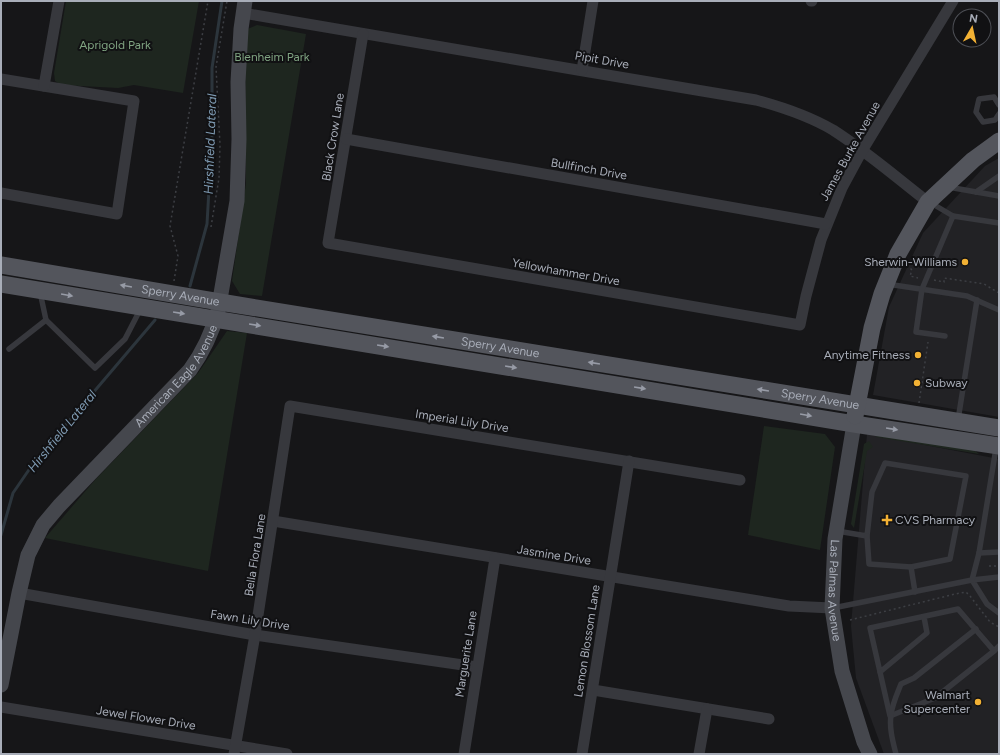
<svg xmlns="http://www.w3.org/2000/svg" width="1000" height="755" font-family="Figtree,sans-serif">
  <rect width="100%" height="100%" fill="#161618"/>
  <!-- built -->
  <g fill="#222225">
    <path d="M999 158V417L873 395 889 307 923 233 985 166Z"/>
    <path d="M867 434 999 459V754H884L856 678 851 626Z"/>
  </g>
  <!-- green -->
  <g fill="#1e261f">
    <path d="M66 1H199L183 93 134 85 118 88 62 85 55 81 54 73Z"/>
    <path d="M257 25 306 34 262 296 240 294 232 281 246 183 245 30Z"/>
    <path d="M227 331 247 333 208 571 45 538 95 480 198 373Z"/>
    <path d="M764 426 825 434 835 447 820 550 748 535Z"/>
    <path d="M877 434 974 450 979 454 876 437Z"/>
    <path d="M869 441 873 447 867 451 854 528 851 524 864 444Z"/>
  </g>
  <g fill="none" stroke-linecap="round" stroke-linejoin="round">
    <!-- stream -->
    <g stroke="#2c353c" stroke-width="3">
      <path d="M190 286 207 224 212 136V68L222 1"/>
      <path d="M1 535 13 493 35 461 155 320"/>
    </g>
    <!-- path -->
    <g stroke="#3d3f44" stroke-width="1.5" stroke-dasharray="2 3" stroke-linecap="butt">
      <path d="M211 227 219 178 220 145 216 67 227 1"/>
      <path d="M907 265 912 270 910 276 918 278"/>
      <path d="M934 280 944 282V278L984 284 999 293"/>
      <path d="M174 281 178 256 170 226 208 1"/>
      <path d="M919 403 928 342"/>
      <path d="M989 566H999"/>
      <path d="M850 620 955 594 966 592 970 596 990 622 999 627"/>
    </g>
    <!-- lane -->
    <g stroke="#37383d" stroke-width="5.5">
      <path d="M999 105 994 97 979 99 976 112 983 122 995 120 999 114"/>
      <path d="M948 187 999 196"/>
      <path d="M976 192 999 176"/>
      <path d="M931 203 953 216"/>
      <path d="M887 284 967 296 999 310"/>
      <path d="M40 292 46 320 95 368 125 339 141 308"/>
      <path d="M945 336 916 332 922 289 953 216 999 223"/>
      <path d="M9 349 46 320"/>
      <path d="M958 420 977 300"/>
      <path d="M837 531 867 536 872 492 885 463 966 476 950 559 911 567 915 592"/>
      <path d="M867 536 869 564 911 567"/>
      <path d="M979 553 999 552"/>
      <path d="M999 577 972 580 987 604 999 613"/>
      <path d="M833 608 972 580 979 553 996 448"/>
      <path d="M924 617 927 633 880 672 870 628 958 609 994 651 999 646"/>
      <path d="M880 672 890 716 935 698 994 651"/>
      <path d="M896 754C893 742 889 728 891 715 892 705 897 694 901 684L914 678 976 629"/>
    </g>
    <!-- street -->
    <g stroke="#37383d" stroke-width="11">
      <path d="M811 1H812"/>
      <path d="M243 13C414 43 585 71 756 100 782 107 809 116 833 130 866 151 897 178 928 202"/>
      <path d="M363 34 328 243 800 325 806 296 821 240 842 188 862 151 953 1"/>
      <path d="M582 70 593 1"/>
      <path d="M1 79 134 101 117 214 1 193"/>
      <path d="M44 86 59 1"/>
      <path d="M346 139 826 224"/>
      <path d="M273 521 789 606 832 608"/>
      <path d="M19 593 255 635 477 667"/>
      <path d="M593 690 769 719"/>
      <path d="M1 707 287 754"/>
      <path d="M234 754 255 635 290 406 740 480"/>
      <path d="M464 754 495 558"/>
      <path d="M582 754 629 461"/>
      <path d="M699 754 707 709"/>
    </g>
    <!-- secondary -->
    <g stroke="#45474d" stroke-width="15">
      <path id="s1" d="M854 424 835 539 832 608 842 671 864 742 870 754"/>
      <path id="s2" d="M1 685 19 593 28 555 43 525 59 506 190 370C203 352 212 333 218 311L237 201 239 139 238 82 241 29 245 1"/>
    </g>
    <!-- primary -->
    <g stroke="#53555c" stroke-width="17">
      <path id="s3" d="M1 265 220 302 999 428"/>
      <path d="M1 284 854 424 999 446"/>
      <path d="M855 416 872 328 882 294 898 254 928 202 973 160 999 141"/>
    </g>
  </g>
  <!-- one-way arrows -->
  <defs><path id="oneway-solid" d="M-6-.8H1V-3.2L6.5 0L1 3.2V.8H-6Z"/></defs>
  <g fill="#979ba6">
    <use href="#oneway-solid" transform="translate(126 286) rotate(-170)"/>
    <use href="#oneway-solid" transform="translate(67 295) rotate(10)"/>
    <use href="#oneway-solid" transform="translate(179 313) rotate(9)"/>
    <use href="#oneway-solid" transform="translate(255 325) rotate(9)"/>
    <use href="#oneway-solid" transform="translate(438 337) rotate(-171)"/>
    <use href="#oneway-solid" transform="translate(383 346) rotate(9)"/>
    <use href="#oneway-solid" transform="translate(594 363) rotate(-171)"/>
    <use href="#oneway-solid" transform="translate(511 367) rotate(9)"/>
    <use href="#oneway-solid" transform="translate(640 388) rotate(9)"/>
    <use href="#oneway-solid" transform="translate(763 390) rotate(-171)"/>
    <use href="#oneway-solid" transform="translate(806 415) rotate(10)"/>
    <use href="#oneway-solid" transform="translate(892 429) rotate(9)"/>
  </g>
  <!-- markers -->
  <g fill="#f2b134" stroke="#111113" stroke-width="1.5">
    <circle cx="965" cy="262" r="4"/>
    <circle cx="918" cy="355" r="4"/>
    <circle cx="917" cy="383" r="4"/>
    <path d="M885 514h4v4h4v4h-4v4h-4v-4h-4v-4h4z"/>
    <circle cx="978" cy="702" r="4"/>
  </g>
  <g text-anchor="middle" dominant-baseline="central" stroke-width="4" stroke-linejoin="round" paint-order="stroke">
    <!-- park labels -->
    <g font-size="12" fill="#7fa381" stroke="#111113">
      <text x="115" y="45">Aprigold Park</text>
      <text x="272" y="57">Blenheim Park</text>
    </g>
    <!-- street labels -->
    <g font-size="12" fill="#a8adb8" stroke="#111113">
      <text transform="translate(602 60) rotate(10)">Pipit Drive</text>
      <text transform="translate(333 137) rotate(-81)">Black Crow Lane</text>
      <text transform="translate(850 151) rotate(-61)">James Burke Avenue</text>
      <text transform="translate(589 169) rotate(10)">Bullfinch Drive</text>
      <text transform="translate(566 272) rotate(10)">Yellowhammer Drive</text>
      <text stroke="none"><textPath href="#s3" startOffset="182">Sperry Avenue</textPath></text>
      <text stroke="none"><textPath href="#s3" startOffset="506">Sperry Avenue</textPath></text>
      <text stroke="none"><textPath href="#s2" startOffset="367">American Eagle Avenue</textPath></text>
      <text stroke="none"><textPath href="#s3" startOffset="830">Sperry Avenue</textPath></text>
      <text transform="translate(462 421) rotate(9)">Imperial Lily Drive</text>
      <text transform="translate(255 555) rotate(-81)">Bella Flora Lane</text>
      <text transform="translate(554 555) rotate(9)">Jasmine Drive</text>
      <text stroke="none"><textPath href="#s1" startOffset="168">Las Palmas Avenue</textPath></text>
      <text transform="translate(250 620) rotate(9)">Fawn Lily Drive</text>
      <text transform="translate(587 641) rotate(-81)">Lemon Blossom Lane</text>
      <text transform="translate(466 654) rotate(-81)">Marguerite Lane</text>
      <text transform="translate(146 718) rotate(9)">Jewel Flower Drive</text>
    </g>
    <!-- poi labels -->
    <g font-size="12" fill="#a8adb8" stroke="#111113" text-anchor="end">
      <text x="957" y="262">Sherwin-Williams</text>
      <text x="910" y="355">Anytime Fitness</text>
      <text x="925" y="383" text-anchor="start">Subway</text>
      <text x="895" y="520" text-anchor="start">CVS Pharmacy</text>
      <text x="970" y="695">Walmart<tspan x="970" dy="14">Supercenter</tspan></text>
    </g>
    <!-- water labels -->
    <g font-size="13" font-style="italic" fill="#7f9bb3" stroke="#111113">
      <text transform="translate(210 144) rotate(-88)">Hirshfield Lateral</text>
      <text transform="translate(62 431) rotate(-51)">Hirshfield Lateral</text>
    </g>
  </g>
  <!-- border -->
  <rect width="1000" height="755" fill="none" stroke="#a8adb8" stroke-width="4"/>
  <!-- north arrow -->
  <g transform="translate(972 28) rotate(9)"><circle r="19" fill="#111113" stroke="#4d4f55"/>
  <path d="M0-3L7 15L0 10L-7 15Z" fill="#f2b134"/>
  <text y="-6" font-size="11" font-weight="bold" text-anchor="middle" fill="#a8adb8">N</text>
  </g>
</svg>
